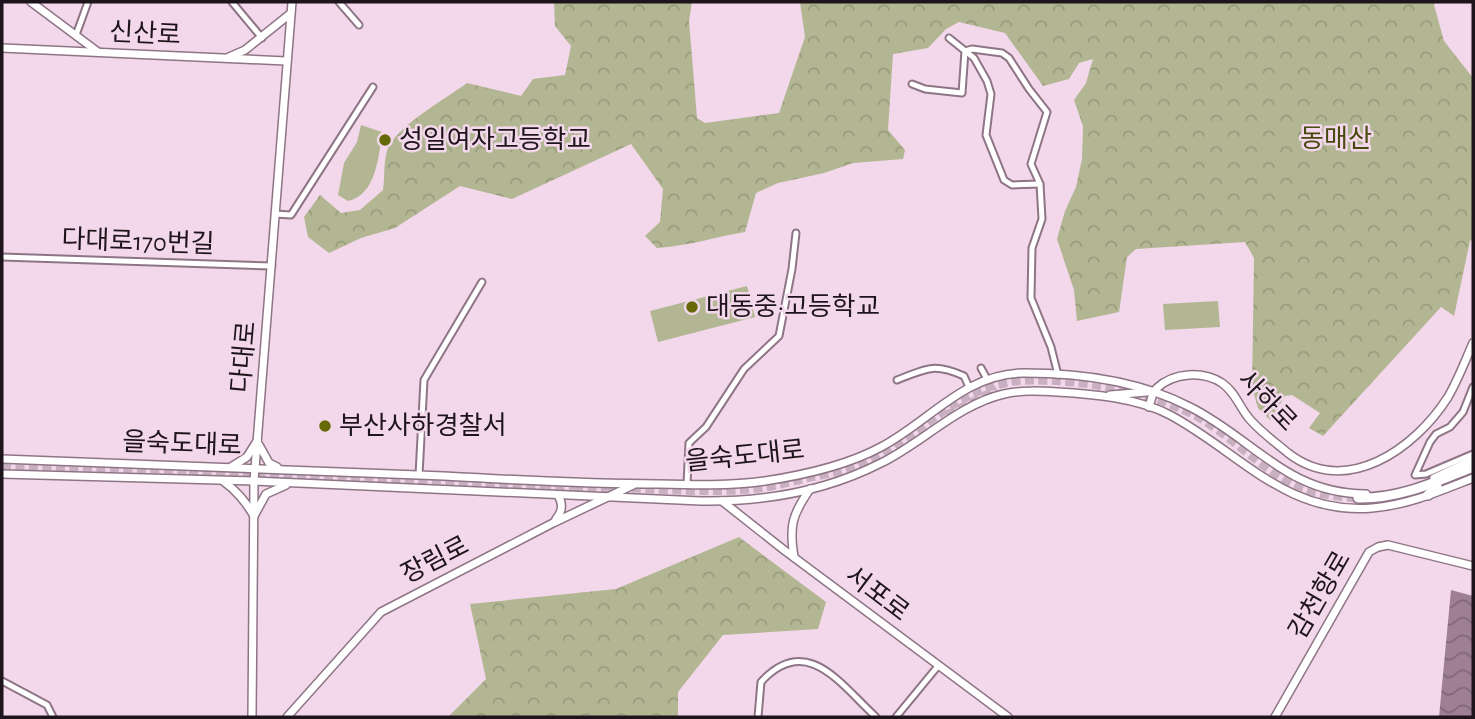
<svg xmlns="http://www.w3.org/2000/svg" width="1475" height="719" font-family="'Alegreya Sans','Noto Sans KR',sans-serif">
  <defs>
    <pattern id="forest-crowns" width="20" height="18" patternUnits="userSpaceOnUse" patternTransform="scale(1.75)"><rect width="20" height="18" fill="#b2b692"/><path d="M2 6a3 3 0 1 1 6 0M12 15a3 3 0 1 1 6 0" fill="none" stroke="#999c7d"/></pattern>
    <pattern id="water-waves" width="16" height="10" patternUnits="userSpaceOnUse" patternTransform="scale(1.75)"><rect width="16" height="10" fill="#9f7f95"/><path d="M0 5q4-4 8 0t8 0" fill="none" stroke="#816779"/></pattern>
  </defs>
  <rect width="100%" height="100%" fill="#f3d7ea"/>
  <!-- green -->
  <g fill="#b2b692">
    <path d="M361 125 382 132C379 156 376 195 348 201L338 195 344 163 357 142Z"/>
    <path d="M747 286 755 317 658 342 650 311Z"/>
    <path d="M1218 301 1220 327 1165 330 1163 304Z"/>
  </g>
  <!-- forest -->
  <g fill="url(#forest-crowns)">
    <path d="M554 2H692L689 21 697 118 705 123 779 113 805 37 800 2H1435L1434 5 1444 41 1473 78V239L1470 241 1454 316 1441 307 1323 436 1309 428 1320 413 1292 395 1285 396 1270 420 1258 408 1252 387 1254 258 1245 242 1136 249 1127 257 1119 312 1077 321 1074 290 1057 239 1065 211 1076 187 1082 159 1083 126 1074 100 1086 83 1093 59 1079 63 1069 79 1043 86 1005 33 959 22 946 29 928 48 893 54 888 130 905 150 903 159 853 163 824 173 778 183 756 193 745 232C715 237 688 246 657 248L645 236 660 222 663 189 631 144 512 199 460 186 395 228 361 238 329 253 308 237 304 217 320 195 341 213 360 210 383 190C385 178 383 157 389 146 403 122 444 100 467 83L521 96 533 79 565 75 571 46 555 26Z"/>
    <path d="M739 537 826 602 818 629 723 635 678 692V717H448L486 679 470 604 616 589Z"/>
  </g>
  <!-- water -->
  <path fill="url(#water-waves)" d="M1451 590 1473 596V717H1439Z"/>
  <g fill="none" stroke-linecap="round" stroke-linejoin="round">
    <!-- highway-tunnel -->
    <g stroke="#c8b0c1" stroke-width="9" stroke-dasharray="9 4.5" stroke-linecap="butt">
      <path d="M947 415 997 390"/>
      <path d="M2 465 196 470"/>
      <path d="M189 474 549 488"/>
      <path d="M542 485 580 486"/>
      <path d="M605 487C656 488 708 494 759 488 774 486 790 482 806 478 826 474 847 470 867 461 925 434 960 381 1030 380 1081 379 1156 392 1200 418 1232 437 1258 465 1291 483 1311 494 1335 496 1358 498"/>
      <path d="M574 490 612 491"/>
    </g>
    <!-- street casing -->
    <g stroke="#8e7586" stroke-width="9">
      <g id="street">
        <path d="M232 2 262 38"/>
        <path d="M339 2 359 25"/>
        <path d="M76 35 88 2"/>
        <path d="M949 38 974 58 987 81 991 94 986 135 1004 180 1012 185 1040 184"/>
        <path d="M965 51 972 49 1002 53 1009 58 1029 89 1047 112 1031 164 1040 184 1042 219 1032 248 1031 298 1051 347 1058 375"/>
        <path d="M912 84 925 89 962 93 965 51"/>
        <path d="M275 214 291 215 373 87"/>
        <path d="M2 257 272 266"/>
        <path d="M981 368 987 379"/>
        <path d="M897 380C927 368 934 363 964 376L969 387"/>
        <path d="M1473 387 1463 412 1450 427 1436 434 1430 442 1415 475 1426 474 1473 454"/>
        <path d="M419 475 424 380 482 282"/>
        <path d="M687 484 689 443 706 427 744 369 779 336 792 269 796 233"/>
        <path d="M2 681 47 705 53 717"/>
        <path d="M758 717 761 682C807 632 841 685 876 717"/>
        <path d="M896 717 938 666"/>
      </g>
    </g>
    <!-- secondary casing -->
    <g stroke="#8e7586" stroke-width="10">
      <g id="secondary">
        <path d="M31 2 98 52"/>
        <path d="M2 48 286 61"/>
        <path d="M229 57 245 50 290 14"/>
        <path d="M1110 395 1147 392"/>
        <path d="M1149 407C1151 401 1152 392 1157 388 1174 372 1203 371 1222 383 1235 392 1239 406 1248 417 1258 430 1275 442 1288 453 1346 498 1415 449 1448 397 1458 380 1465 361 1473 343"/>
        <path d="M259 445 269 463 277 467"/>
        <path d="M2 459C149 466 297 469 444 476 515 480 586 484 658 484 693 485 730 486 765 481 804 475 846 466 881 447 929 422 965 373 1024 373 1079 373 1140 381 1190 407 1254 439 1287 494 1366 494"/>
        <path d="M231 467 247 457 257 441"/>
        <path d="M2 474 254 481 701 501C763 502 826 491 881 463 922 443 959 404 1004 394 1022 390 1040 391 1057 392 1093 394 1138 398 1170 415 1239 452 1286 515 1372 508 1408 505 1440 491 1473 478"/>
        <path d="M1434 478 1473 460"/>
        <path d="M223 481C237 491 245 501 254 516L266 494 286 485"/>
        <path d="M722 501 784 550 1008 717"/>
        <path d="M556 519C563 511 563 504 558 495"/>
        <path d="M794 557C789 526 792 515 810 489"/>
        <path d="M252 717 254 481 292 2"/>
        <path d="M287 717 381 612 553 523 633 485"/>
        <path d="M1275 717 1369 552 1378 547 1388 545 1473 566"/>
      </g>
    </g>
    <!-- highway casing -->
    <g stroke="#8e7586" stroke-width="12">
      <g id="highway">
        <path d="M1428 495 1437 486"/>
        <path d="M1358 498C1400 499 1435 482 1473 467"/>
      </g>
    </g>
    <!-- street -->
    <use href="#street" stroke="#fff" stroke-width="5"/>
    <!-- secondary -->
    <use href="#secondary" stroke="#fff" stroke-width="7"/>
    <!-- highway -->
    <use href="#highway" stroke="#fff" stroke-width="9"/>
  </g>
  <!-- markers -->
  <g fill="#666908" stroke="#f3d7ea" stroke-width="2.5">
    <circle cx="385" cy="140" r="7"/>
    <circle cx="692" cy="307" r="7"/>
    <circle cx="325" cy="426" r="7"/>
  </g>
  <g text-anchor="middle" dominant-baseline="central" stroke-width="5" stroke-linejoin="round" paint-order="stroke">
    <!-- street labels -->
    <g font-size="26" fill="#1e141b" stroke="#f3d7ea">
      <text transform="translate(145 34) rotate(3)">신산로</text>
      <text transform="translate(138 242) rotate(2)">다대로170번길</text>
      <text transform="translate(244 357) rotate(-85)">다대로</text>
      <text transform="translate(1267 401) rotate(46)">사하로</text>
      <text transform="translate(182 444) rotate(2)">을숙도대로</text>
      <text transform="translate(745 456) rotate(-6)">을숙도대로</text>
      <text transform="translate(435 560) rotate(-27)">장림로</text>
      <text transform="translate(877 594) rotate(37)">서포로</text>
      <text transform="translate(1320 595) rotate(-60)">감천항로</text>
    </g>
    <!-- park labels -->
    <g font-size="26" fill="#47490d" stroke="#f3d7ea">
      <text x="1336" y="139">동매산</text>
    </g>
    <!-- poi labels -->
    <g font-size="26" fill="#1e141b" stroke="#f3d7ea" text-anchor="start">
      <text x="399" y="140">성일여자고등학교</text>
      <text x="706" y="307">대동중•고등학교</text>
      <text x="339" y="426">부산사하경찰서</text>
    </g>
  </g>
  <!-- border -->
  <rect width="1475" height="719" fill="none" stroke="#1e141b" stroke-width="7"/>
</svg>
